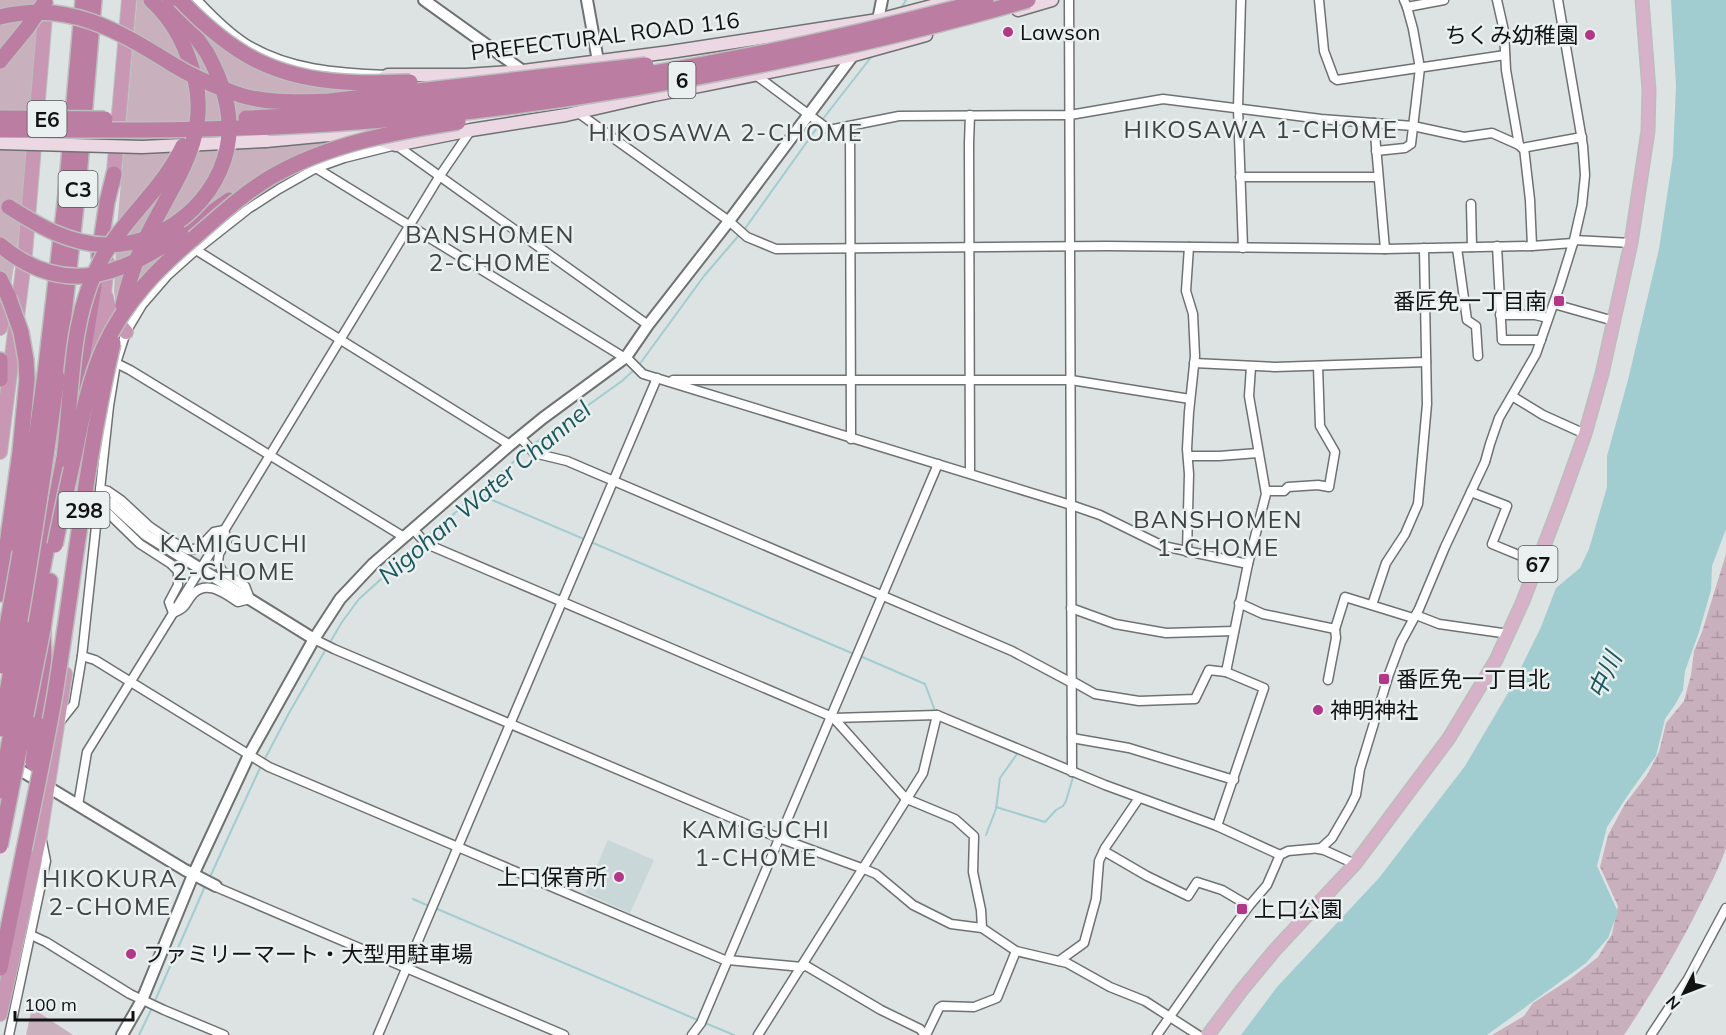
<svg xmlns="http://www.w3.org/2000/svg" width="1726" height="1035" font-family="Mulish,'Noto Sans JP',sans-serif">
  <defs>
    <pattern id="wetland-marsh" width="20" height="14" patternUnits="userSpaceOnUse" patternTransform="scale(1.5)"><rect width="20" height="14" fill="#c9b0bd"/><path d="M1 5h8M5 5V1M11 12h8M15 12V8" fill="none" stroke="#ac96a2"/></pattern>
  </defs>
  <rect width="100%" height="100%" fill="#dde2e2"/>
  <!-- built -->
  <path fill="#cad7d9" d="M608 840 654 860 630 913 585 893Z"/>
  <!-- green -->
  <g fill="#c9b0bd">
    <path d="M0 0H40L20 230 11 284 0 280Z"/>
    <path d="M137 0H172L193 20 362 89 379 144 322 162 268 191 214 232 118 312 114 292 117 228Z"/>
    <path d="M32 1008 73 1035H26Z"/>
  </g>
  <!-- wetland -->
  <path fill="url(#wetland-marsh)" d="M1726 554V848C1719 869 1709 887 1699 907 1677 951 1652 993 1624 1035H1492L1524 1016 1533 1003 1570 979 1598 957 1612 934 1618 906 1600 867 1608 835 1625 804 1647 775 1659 752 1666 723 1684 701 1691 675 1694 651 1702 632Z"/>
  <!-- water -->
  <path fill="#a1cdd1" d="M1671 0H1726V529L1712 566 1711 590 1699 632 1685 671 1683 690 1676 703 1665 719 1656 756 1630 792 1607 827 1597 866 1618 912 1608 938 1586 963 1487 1035H1241L1277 987 1379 878 1465 766 1511 688 1541 627 1556 588 1580 568 1589 549 1607 487V456L1628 380 1659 249 1673 156 1676 86Z"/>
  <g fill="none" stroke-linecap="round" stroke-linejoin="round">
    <!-- stream -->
    <g stroke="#a1cdd1" stroke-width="2">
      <path d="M900 10 906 0"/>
      <path d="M822 120 872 56"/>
      <path d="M744 230 819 125"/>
      <path d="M639 365 704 276 740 234"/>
      <path d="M531 446 622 381 635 369"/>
      <path d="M478 494 854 654"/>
      <path d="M425 539 527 450"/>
      <path d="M329 644 342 622 359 599 421 543"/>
      <path d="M860 656 925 684 934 708 933 713"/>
      <path d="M996 807 1045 822 1056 810 1063 806 1066 801 1073 777"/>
      <path d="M986 835 996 809 1000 778 1017 754"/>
      <path d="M209 879 259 770 289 713 326 649"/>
      <path d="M413 899 429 906"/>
      <path d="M435 908 700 1021"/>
      <path d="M154 1003 206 884"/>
      <path d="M705 1023 734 1035"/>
      <path d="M139 1035 152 1008"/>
      <path d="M753 1035 774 1002"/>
    </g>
    <!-- tertiary-tunnel -->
    <path stroke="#bec3c3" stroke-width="10" stroke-dasharray="10 5" stroke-linecap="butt" d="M40 465 83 484 111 503"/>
    <!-- minor casing -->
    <g stroke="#6e7272" stroke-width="11">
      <g id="minor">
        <path d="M197 0C211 15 228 32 245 43 288 70 338 73 388 75"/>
        <path d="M1069 0 1072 772"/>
        <path d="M1241 0 1238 108 1243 248"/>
        <path d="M1319 0 1324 51 1334 78 1337 80 1505 55"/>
        <path d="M1404 0 1407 7 1444 0"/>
        <path d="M1497 0 1504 31 1506 70 1519 145"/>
        <path d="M753 73 828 129H834L899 116 1070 115 1163 99 1321 119 1413 126 1464 137 1492 133 1519 145 1522 148 1582 137"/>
        <path d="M577 112 729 221 747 237 776 249 1107 246 1385 249 1532 246 1573 243"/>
        <path d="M970 115 969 143 970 473"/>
        <path d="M1374 123 1385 249"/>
        <path d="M850 127 851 439"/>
        <path d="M1524 148 1530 200 1532 246"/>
        <path d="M1376 151 1405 148 1411 144 1420 68 1413 29 1407 7"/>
        <path d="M316 168 625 358"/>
        <path d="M1240 177H1378"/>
        <path d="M1471 204 1472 247"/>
        <path d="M1574 240 1631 243"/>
        <path d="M1497 246 1502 340H1541"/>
        <path d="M1457 248 1467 320 1476 326 1478 356"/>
        <path d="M196 250 510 445"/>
        <path d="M1554 304 1614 321"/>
        <path d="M1425 306 1465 302"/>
        <path d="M1500 315H1535L1548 318"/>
        <path d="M626 357 643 374 1071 505 1100 515 1163 546 1248 564"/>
        <path d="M116 363 130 370 404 537"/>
        <path d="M1194 363 1275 367 1426 362"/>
        <path d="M673 380H1071L1190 399"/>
        <path d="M1512 396 1543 415 1585 434"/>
        <path d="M520 437 534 453 567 461 1012 651 1072 683"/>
        <path d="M1188 456H1219L1258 453"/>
        <path d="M1266 491H1284L1288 487 1318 485 1329 487 1335 452 1320 426 1318 366"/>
        <path d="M1471 492 1507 506 1492 544 1538 563"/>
        <path d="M98 510 106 511 140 544 171 564 178 571V585L169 602 173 613C188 607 184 604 193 594 207 579 225 594 238 602L250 599 245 586 222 571 218 563 219 554 227 540 224 530 214 532 199 548 188 550 168 539 149 526 121 500 108 491 100 489"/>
        <path d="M413 529 428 546"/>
        <path d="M429 545 830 716"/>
        <path d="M1187 552 1189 474 1187 449 1189 412 1195 356 1193 314 1186 291 1189 247"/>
        <path d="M1239 603 1263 614 1335 629 1345 597 1413 618"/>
        <path d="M1372 605 1386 563 1405 534 1418 504 1427 404 1424 248"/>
        <path d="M1071 608 1115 624 1166 633 1234 631"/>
        <path d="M1416 615 1439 624 1509 634"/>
        <path d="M314 639 334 649 779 838"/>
        <path d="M82 656 95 660 269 767 727 961"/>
        <path d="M1226 672 1248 564 1266 494 1249 396 1251 367"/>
        <path d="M1328 680 1336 638 1335 629"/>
        <path d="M1072 681 1095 694 1139 701 1195 699 1209 670 1226 672 1264 688 1217 826"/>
        <path d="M831 715 907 800"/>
        <path d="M833 718 937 715 1105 785 1217 826 1280 855"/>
        <path d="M59 723 74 704 82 656 109 406 116 363 126 332 142 305 168 275 196 250 248 209 279 189 316 168 344 158 396 145 648 325"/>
        <path d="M1072 738 1129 748 1234 780"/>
        <path d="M907 799 955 819 974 836 973 872 981 910 982 928"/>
        <path d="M78 805 87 752 219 539 439 177 471 130"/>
        <path d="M779 838 864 869"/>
        <path d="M1318 849 1324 850 1355 864"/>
        <path d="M1104 851 1147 876 1188 896 1197 882 1222 890 1249 906"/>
        <path d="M864 869 876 874 913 905 951 924 982 928 1016 951 1067 963 1110 987 1145 1001 1198 1035"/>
        <path d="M216 887 564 1035"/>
        <path d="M31 935 46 942 130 994 164 1010 224 1035"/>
        <path d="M728 960 802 967"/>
        <path d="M1059 961 1084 943 1096 899 1099 861 1105 848 1139 798"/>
        <path d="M803 964 881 1010 920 1029 925 1035"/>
        <path d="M9 1035 46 861 42 841"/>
        <path d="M378 1035 657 378"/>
        <path d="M692 1035 701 1023 938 464"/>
        <path d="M758 1035 923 773 937 715"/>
        <path d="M926 1035 939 1008 942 1006 974 1007 997 998 1016 951"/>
        <path d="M1157 1035 1218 948 1249 906 1267 885 1280 855 1288 851 1321 848 1332 838 1350 807 1356 795 1360 769 1389 674 1401 642 1419 609 1445 547 1485 462 1490 444 1499 418 1536 354 1560 285 1574 240 1582 205 1585 175 1583 146 1558 0"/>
        <path d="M1651 1035 1688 979 1726 908"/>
      </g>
    </g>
    <!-- tertiary casing -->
    <g stroke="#6e7272" stroke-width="14">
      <g id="tertiary">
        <path d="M424 0 523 71"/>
        <path d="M587 0 598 61 601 68"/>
        <path d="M875 25 878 20 882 0"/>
        <path d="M111 503 146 535 314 639"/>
        <path d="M10 764 185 870 216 886"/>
        <path d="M122 1035 142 1000 193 875 249 755 314 639 340 599 373 564 510 445 543 418 626 357 648 325 729 221 857 50"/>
      </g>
    </g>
    <!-- secondary casing -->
    <g stroke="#6e7272" stroke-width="15">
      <g id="secondary">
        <path d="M1018 10 1052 0"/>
        <path d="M378 88 382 79 388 75H466L523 71 670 52 878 20 955 0"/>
        <path d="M374 138 396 145 471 130 566 115 654 95 854 55 926 35"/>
        <path d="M266 141 350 133 369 128 375 123 377 117"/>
      </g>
    </g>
    <!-- primary casing -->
    <g stroke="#bcbdbd" stroke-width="15">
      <path id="primary" d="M1208 1035 1241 991 1274 951 1355 864 1449 738 1496 660 1523 601 1560 504 1585 434 1602 374 1631 243 1648 131 1649 90 1642 0"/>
    </g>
    <!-- trunk casing -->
    <g stroke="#bcbdbd" stroke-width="16">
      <g id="trunk">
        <path d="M113 183 129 0"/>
        <path d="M106 297C108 312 116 321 126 332"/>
        <path d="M0 328 10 295"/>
        <path d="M98 357 107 262"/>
        <path d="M0 452 25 253 46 4"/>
        <path d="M0 1014 40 835 65 674"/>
      </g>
    </g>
    <!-- motorway casing -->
    <g stroke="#bcbdbd" stroke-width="18">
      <g id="motorway">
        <path d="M151 0C175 22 187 48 195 79"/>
        <path d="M170 0 207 53"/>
        <path d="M181 234 229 200"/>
        <path d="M99 256 107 202 114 174"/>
        <path d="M0 279 9 298"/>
        <path d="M0 360V379"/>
        <path d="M45 375 66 194 83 0"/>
        <path d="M57 377 78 188 94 0"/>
        <path d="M76 398 94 286"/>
        <path d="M0 594 7 545"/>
        <path d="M31 629 66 448"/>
        <path d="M37 724 44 660 43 629 50 581"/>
        <path d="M0 968 24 850"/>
      </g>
    </g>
    <!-- minor -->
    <use href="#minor" stroke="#fff" stroke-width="8"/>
    <!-- tertiary -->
    <use href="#tertiary" stroke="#fff" stroke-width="10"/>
    <!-- secondary -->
    <use href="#secondary" stroke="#ebd8e3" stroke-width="12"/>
    <!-- primary -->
    <use href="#primary" stroke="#d6b1c7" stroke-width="12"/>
    <!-- trunk -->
    <use href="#trunk" stroke="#c897b4" stroke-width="14"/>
    <!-- motorway -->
    <use href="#motorway" stroke="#bb7da1" stroke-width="15"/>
    <!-- secondary-bridge casing -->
    <g stroke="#6e7272" stroke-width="15" stroke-linecap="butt">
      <path id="secondary-bridge" d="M0 143 142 147 266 141"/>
    </g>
    <!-- motorway-bridge casing -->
    <g stroke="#bcbdbd" stroke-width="18" stroke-linecap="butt">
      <g id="motorway-bridge">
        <path d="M180 0C230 52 272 78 345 82 366 84 388 82 410 82"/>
        <path d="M0 17C68 0 117 30 172 64 191 76 212 85 234 93 263 104 298 102 329 101L646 65"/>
        <path d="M0 61 27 28 45 2"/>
        <path d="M0 118 105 119"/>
        <path d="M246 118C291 117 337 112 382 108 586 91 788 53 986 0"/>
        <path d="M0 130C110 130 220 131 329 124 484 114 638 91 789 59 869 42 949 23 1028 0"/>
        <path d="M9 207C39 226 69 244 106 245 171 246 232 189 229 123 228 98 219 75 207 53"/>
        <path d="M0 245C63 298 121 276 181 234"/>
        <path d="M123 305C129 279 138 253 151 228 176 179 209 137 195 79"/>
        <path d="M64 459C73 389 68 316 105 253 128 215 164 187 183 146"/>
        <path d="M7 545 20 452 27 379 26 360 21 332 9 298"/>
        <path d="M55 545C61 514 68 483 75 452 82 417 89 380 104 347 125 301 158 268 196 236 220 215 244 193 271 177 328 144 394 132 458 122"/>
        <path d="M0 666 19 559 45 375"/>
        <path d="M0 729C23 612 41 495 57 377"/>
        <path d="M33 763 37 724"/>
        <path d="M0 791 31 629"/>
        <path d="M0 846 43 629"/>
        <path d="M24 850C35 798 46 746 55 694 74 577 86 459 113 343"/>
      </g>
    </g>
    <!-- secondary-bridge -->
    <use href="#secondary-bridge" stroke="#ebd8e3" stroke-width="12"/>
    <!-- motorway-bridge -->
    <use href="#motorway-bridge" stroke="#bb7da1" stroke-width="15"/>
  </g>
  <!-- markers -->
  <g fill="#b23788" stroke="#eaefef" stroke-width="2">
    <circle cx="1008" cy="32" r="6"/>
    <circle cx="1590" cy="35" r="6"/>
    <rect x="1553" y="295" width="12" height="12" rx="3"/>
    <rect x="1378" y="673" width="12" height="12" rx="3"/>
    <circle cx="1318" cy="710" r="6"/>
    <circle cx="619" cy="877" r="6"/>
    <rect x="1236" y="903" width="12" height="12" rx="3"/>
    <circle cx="131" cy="954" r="6"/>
  </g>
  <g text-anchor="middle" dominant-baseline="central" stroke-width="5" stroke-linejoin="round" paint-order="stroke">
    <!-- shield labels -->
    <g fill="#eaefef" stroke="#525555" stroke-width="1.5">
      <rect x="668.5" y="62" width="27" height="36" rx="4.5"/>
      <rect x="27.5" y="101" width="39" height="36" rx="4.5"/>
      <rect x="58.5" y="171" width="39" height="36" rx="4.5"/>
      <rect x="58.5" y="492" width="51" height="36" rx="4.5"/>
      <rect x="1518.5" y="546" width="39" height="36" rx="4.5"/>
    </g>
    <g font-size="21" font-weight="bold" fill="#111313">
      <text x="682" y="80">6</text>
      <text x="47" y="119">E6</text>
      <text x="78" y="189">C3</text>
      <text x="84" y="510">298</text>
      <text x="1538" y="564">67</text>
    </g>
    <!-- poi labels -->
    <g font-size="22" fill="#111313" stroke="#eaefef" text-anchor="start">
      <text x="1020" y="32">Lawson</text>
      <text x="1578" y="35" text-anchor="end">ちくみ幼稚園</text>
      <text x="1547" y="301" text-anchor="end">番匠免一丁目南</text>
      <text x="1396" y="679">番匠免一丁目北</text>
      <text x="1330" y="710">神明神社</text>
      <text x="607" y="877" text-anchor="end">上口保育所</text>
      <text x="1254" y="909">上口公園</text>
      <text x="143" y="954">ファミリーマート・大型用駐車場</text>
    </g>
    <!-- street labels -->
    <g font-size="22" fill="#111313" stroke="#eaefef">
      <text transform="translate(605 36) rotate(-7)">PREFECTURAL ROAD 116</text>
    </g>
    <!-- neighbourhood labels -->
    <g font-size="24" letter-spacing="1.5" fill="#404344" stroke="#eaefef">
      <text x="1261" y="129">HIKOSAWA 1-CHOME</text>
      <text x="726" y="132">HIKOSAWA 2-CHOME</text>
      <text x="490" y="234">BANSHOMEN<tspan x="490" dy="28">2-CHOME</tspan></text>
      <text x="1218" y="519">BANSHOMEN<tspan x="1218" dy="28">1-CHOME</tspan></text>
      <text x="234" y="543">KAMIGUCHI<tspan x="234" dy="28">2-CHOME</tspan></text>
      <text x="756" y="829">KAMIGUCHI<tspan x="756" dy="28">1-CHOME</tspan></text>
      <text x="110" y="878">HIKOKURA<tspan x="110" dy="28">2-CHOME</tspan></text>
    </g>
    <!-- water labels -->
    <g font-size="24" font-style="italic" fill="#19575c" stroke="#eaefef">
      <text transform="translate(484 492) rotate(-40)">Nigohan Water Channel</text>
      <text transform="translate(1604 675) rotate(-66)">中川</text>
    </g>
  </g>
  <!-- north arrow -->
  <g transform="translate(1684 993) rotate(228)" stroke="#eaefef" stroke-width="4.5" paint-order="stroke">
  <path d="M0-4.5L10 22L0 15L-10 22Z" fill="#111313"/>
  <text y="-9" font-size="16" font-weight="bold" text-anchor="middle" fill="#111313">N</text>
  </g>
  <!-- scale -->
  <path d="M15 1011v9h118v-9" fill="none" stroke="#111313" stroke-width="3"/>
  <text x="24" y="1011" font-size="18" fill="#111313" stroke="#eaefef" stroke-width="4.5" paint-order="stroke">100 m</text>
</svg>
